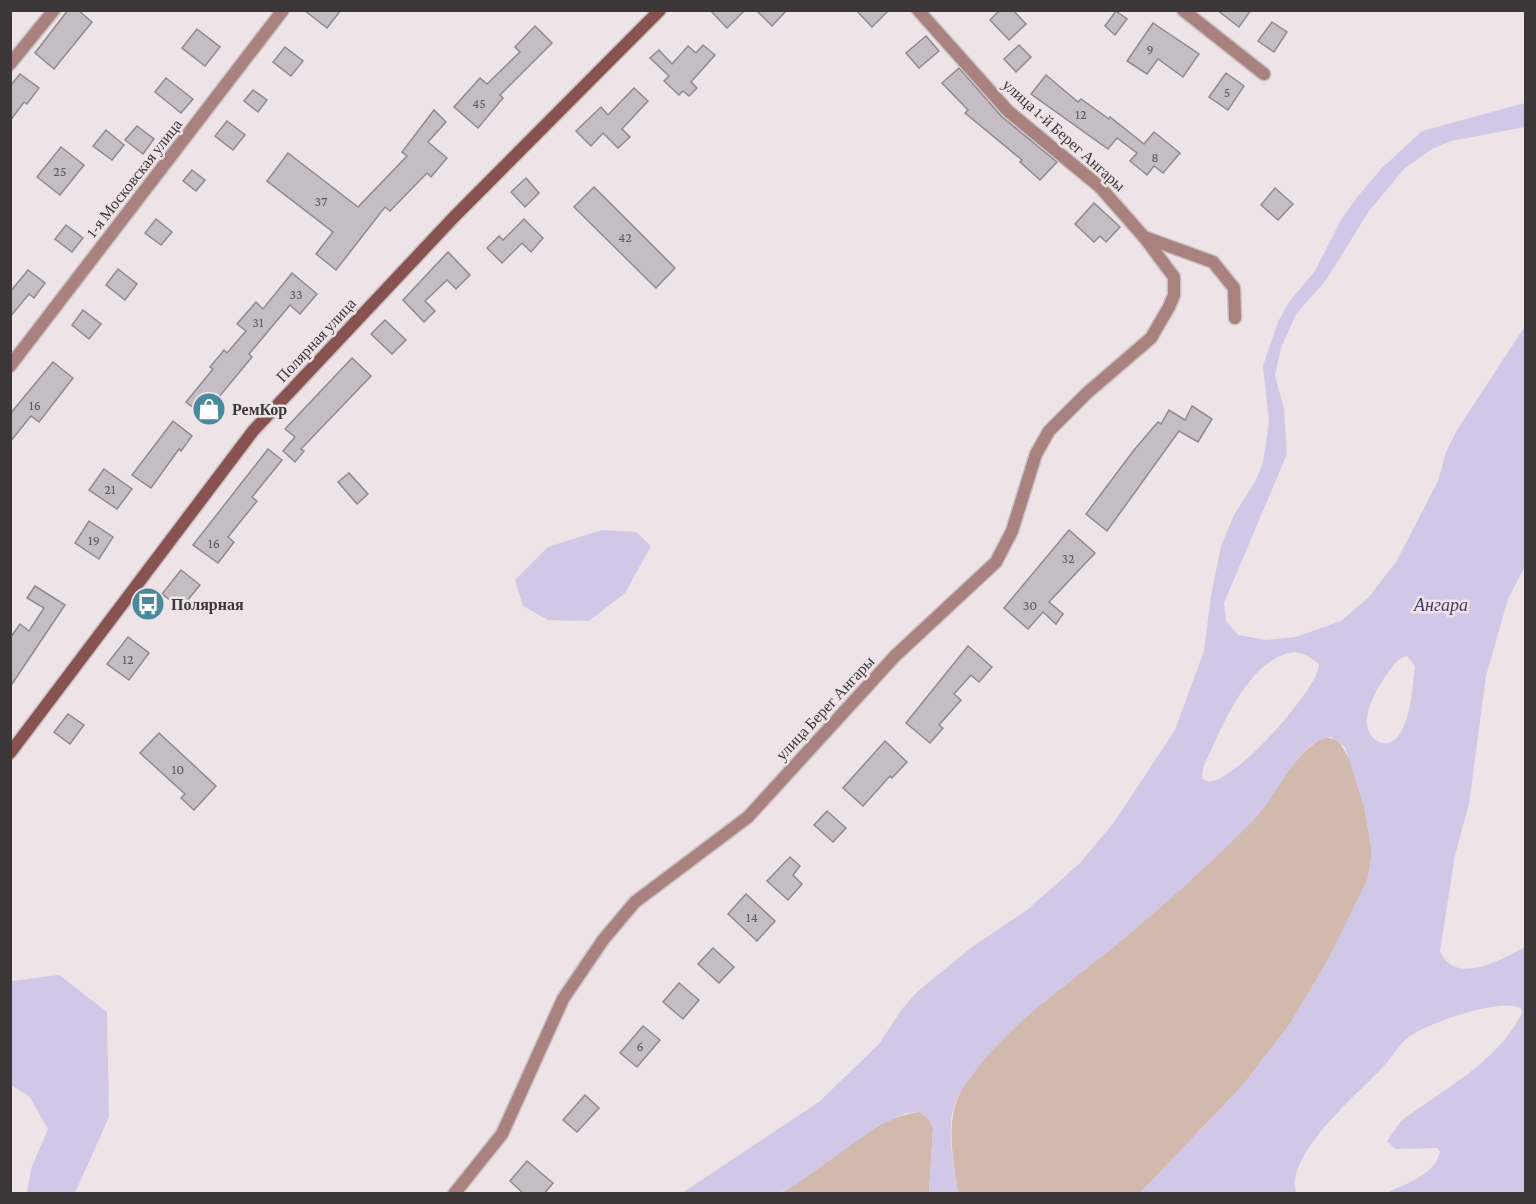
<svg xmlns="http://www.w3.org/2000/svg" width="1536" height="1204" font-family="'Crimson Pro',serif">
  <rect width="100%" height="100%" fill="#eee3e7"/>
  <!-- green -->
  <g fill="#d1b9ad">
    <path d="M1324 737 1338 740 1350 760 1365 810 1372 853 1368 878 1362 894 1328 960 1290 1024 1243 1085 1140 1193 958 1194C954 1161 945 1127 959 1095 962 1087 969 1080 974 1072 1014 1018 1072 982 1123 939 1162 906 1200 870 1238 835 1269 806 1289 757 1324 737Z"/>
    <path d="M919 1112 928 1118 933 1128 929 1193 779 1194C823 1170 869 1118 919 1112Z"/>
  </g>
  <!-- water -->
  <g fill="#d1c7e7" fill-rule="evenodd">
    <path d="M1525 103V127L1451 141 1432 149 1405 168 1369 211 1326 280 1296 314 1281 348 1275 375 1284 409 1287 454 1224 603 1226 621 1238 635 1266 640 1296 637 1341 621 1368 598 1396 562 1438 481 1446 452 1457 430 1525 326V566L1508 599 1486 676 1469 804 1455 855 1440 951C1454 987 1503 959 1525 947V1193H1387C1406 1183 1434 1176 1440 1152L1438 1148 1396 1149 1387 1141 1401 1121C1445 1088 1497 1063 1522 1013L1521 1008C1500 997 1425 1024 1407 1038 1398 1047 1391 1058 1383 1067 1358 1094 1285 1154 1296 1193H1140L1243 1085 1290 1024 1328 960 1368 878 1372 853 1365 810 1345 747 1331 737C1299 739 1275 799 1253 821 1212 862 1167 903 1122 940 1065 987 1001 1028 961 1091 942 1121 954 1161 958 1193H929L933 1128 928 1118 919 1112 906 1113 876 1127 797 1184 779 1193H682L819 1102 879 1044 902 1009 918 991 972 947 1027 910 1080 863 1115 821 1175 730 1204 651 1211 596 1221 546 1234 515 1255 482 1263 462 1269 422 1263 366 1278 322 1289 302 1315 271 1341 220 1358 196 1382 168 1422 131ZM1296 652 1308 656 1319 664C1321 686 1229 790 1206 781L1202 778 1203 768C1220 731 1249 655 1296 652ZM1407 656 1415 666C1412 688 1412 710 1402 730 1390 755 1364 741 1367 717 1369 703 1379 685 1387 674 1393 666 1396 659 1407 656Z"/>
    <path d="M602 530 636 532 651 546 625 593 589 621 548 620 523 606 515 580 548 547Z"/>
    <path d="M59 975 107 1012 109 1117 75 1193H27L31 1169 48 1129 29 1096 11 1085V981Z"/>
  </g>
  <!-- building -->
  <g fill="#c5bdc4" stroke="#908990" stroke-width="1.5">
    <path d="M68 10H78L92 22 54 69 35 53Z"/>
    <path d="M304 10H341L327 28Z"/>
    <path d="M710 10H745L727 28Z"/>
    <path d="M756 10H787L772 26Z"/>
    <path d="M856 10H889L872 27Z"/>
    <path d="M1000 10H1013L1026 24 1009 40 990 20Z"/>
    <path d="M1217 10H1251L1239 27Z"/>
    <path d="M1116 11 1127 19 1115 35 1105 26Z"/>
    <path d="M1272 22 1287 32 1274 52 1258 41Z"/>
    <path d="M1153 23 1199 54 1183 77 1158 59 1147 74 1127 61Z"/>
    <path d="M535 26 552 43 500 95 503 98 478 128 454 107 480 78 487 84 520 52 515 47Z"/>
    <path d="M197 29 220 47 205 66 182 48Z"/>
    <path d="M926 36 939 51 919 68 906 53Z"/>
    <path d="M703 45 715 55 691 82 697 88 689 96 683 91 679 95 664 81 669 76 650 58 659 50 672 64 688 46 696 53Z"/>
    <path d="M1019 45 1031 57 1016 72 1004 59Z"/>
    <path d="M285 47 303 61 291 76 273 62Z"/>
    <path d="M959 68 1002 117 1057 162 1040 180 1020 162 1022 160 965 113 968 110 942 83Z"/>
    <path d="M1226 73 1244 86 1228 110 1209 97Z"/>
    <path d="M20 74 39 88 27 104 24 102 10 121V86Z"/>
    <path d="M1046 75 1078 102 1081 99 1109 119 1110 117 1144 144 1154 132 1180 153 1163 173 1154 166 1147 175 1130 161 1137 153 1117 138 1108 149 1031 94Z"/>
    <path d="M166 78 193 99 181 113 155 92Z"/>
    <path d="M634 88 648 101 622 129 630 137 618 148 603 133 591 146 576 131 601 107 608 115Z"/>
    <path d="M253 90 267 100 258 112 244 101Z"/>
    <path d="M434 110 446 122 428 142 447 158 431 177 427 173 390 211 385 207 336 270 316 254 333 232 267 181 288 153 358 207 407 156 402 152Z"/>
    <path d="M227 121 245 135 233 150 215 136Z"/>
    <path d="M137 126 154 139 143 154 125 140Z"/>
    <path d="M106 130 124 145 112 160 93 146Z"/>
    <path d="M61 147 84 165 60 195 37 177Z"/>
    <path d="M192 170 205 180 196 191 183 181Z"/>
    <path d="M526 178 539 193 525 207 511 192Z"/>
    <path d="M594 187 675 268 656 288 574 207Z"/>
    <path d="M1275 188 1293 204 1278 220 1261 205Z"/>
    <path d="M1094 203 1120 227 1106 242 1100 236 1094 242 1075 224Z"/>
    <path d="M156 219 172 232 161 245 145 233Z"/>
    <path d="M524 219 543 238 531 252 522 243 502 263 487 248 499 236 503 240Z"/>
    <path d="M66 225 83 238 72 252 55 239Z"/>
    <path d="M448 252 470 275 456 289 447 280 425 301 435 311 424 322 403 300Z"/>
    <path d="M118 269 137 284 125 300 106 285Z"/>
    <path d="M28 270 45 283 34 298 29 294 10 317V292Z"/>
    <path d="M292 273 317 294 300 314 290 305 249 354 252 357 218 398 221 400 207 418 186 402 213 369 210 367 224 350 227 353 246 331 237 324 256 302 263 309Z"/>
    <path d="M83 310 101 324 89 339 72 325Z"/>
    <path d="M385 320 406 340 392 354 371 334Z"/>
    <path d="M352 358 371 376 301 449 304 451 295 462 283 451 295 437 285 429Z"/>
    <path d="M53 362 73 378 39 422 31 416 10 442V414Z"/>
    <path d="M1192 406 1212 419 1198 442 1179 431 1107 531 1086 514 1134 450 1158 422 1161 424 1169 410 1185 420Z"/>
    <path d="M173 421 192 436 181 451 179 449 151 488 132 475Z"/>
    <path d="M268 449 282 460 252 497 257 501 228 537 234 542 218 563 193 545Z"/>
    <path d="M104 469 132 489 117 509 89 490Z"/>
    <path d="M349 473 368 494 357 504 338 482Z"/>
    <path d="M89 521 113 537 99 559 75 543Z"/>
    <path d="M1069 530 1095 553 1049 602 1063 614 1056 624 1043 612 1028 629 1004 608Z"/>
    <path d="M181 570 200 585 181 608 162 594Z"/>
    <path d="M35 586 65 605 10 687V638L20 624 29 631 44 608 27 598Z"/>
    <path d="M128 637 149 653 129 680 107 664Z"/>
    <path d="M968 646 992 667 979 682 971 675 954 694 961 700 939 725 943 728 930 743 906 723Z"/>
    <path d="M68 714 84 725 70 744 54 732Z"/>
    <path d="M159 733 216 786 194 810 181 798 185 794 140 753Z"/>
    <path d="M885 741 907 762 892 778 890 776 863 806 843 788Z"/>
    <path d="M827 811 846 828 833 842 814 825Z"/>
    <path d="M790 857 800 866 793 875 802 884 788 900 767 881Z"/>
    <path d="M746 894 775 921 757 941 728 914Z"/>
    <path d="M713 948 734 967 719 983 698 964Z"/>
    <path d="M679 983 699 1000 683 1019 663 1002Z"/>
    <path d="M643 1026 660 1040 637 1067 620 1053Z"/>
    <path d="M585 1095 599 1108 577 1132 563 1120Z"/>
    <path d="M527 1161 553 1183 544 1194H524L510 1181Z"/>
  </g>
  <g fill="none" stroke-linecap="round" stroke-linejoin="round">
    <!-- street casing -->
    <g stroke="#cac1c4" stroke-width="15">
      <g id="street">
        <path d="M918 10 1008 111 1100 187 1144 237 1213 262 1234 288 1235 318"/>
        <path d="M1183 10 1264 74"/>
        <path d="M10 64 54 10"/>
        <path d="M10 366 283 10"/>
        <path d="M454 1194 502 1134 563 999 603 940 635 902 748 817 895 656 996 562 1012 531 1036 454 1049 431 1087 393 1151 338 1169 307 1174 295V277L1144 237"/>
      </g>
    </g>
    <!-- secondary casing -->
    <g stroke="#cac1c4" stroke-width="15">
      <path id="secondary" d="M10 753 253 431 454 217 660 10"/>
    </g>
    <!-- street -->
    <use href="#street" stroke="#a98280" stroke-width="12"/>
    <!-- secondary -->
    <use href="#secondary" stroke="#875250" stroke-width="12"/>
  </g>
  <!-- icons -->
  <defs>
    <g id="shop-disc" transform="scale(1.725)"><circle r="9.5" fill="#488a9b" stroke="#eee3e7"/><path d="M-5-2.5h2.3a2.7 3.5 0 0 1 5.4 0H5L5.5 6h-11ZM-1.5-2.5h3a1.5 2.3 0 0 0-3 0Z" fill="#fff"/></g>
    <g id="bus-disc" transform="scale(1.725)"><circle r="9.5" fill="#488a9b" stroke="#eee3e7"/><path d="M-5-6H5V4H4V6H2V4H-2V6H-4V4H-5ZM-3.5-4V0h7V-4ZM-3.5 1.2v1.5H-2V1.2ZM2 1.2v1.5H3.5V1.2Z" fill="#fff"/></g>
  </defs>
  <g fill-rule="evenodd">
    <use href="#shop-disc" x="209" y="409"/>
    <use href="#bus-disc" x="148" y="604"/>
  </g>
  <g text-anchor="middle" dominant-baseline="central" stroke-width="5" stroke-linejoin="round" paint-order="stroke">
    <!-- number labels -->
    <g font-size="14" fill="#5e585b">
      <text x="1150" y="49">9</text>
      <text x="1227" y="92">5</text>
      <text x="479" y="103">45</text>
      <text x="1081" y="114">12</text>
      <text x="1155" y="157">8</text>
      <text x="60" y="171">25</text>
      <text x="321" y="201">37</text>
      <text x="625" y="237">42</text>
      <text x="296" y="294">33</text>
      <text x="258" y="322">31</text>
      <text x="35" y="405">16</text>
      <text x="110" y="489">21</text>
      <text x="94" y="540">19</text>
      <text x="214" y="543">16</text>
      <text x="1068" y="558">32</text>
      <text x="1030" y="605">30</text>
      <text x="128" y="659">12</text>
      <text x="178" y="769">10</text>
      <text x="752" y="917">14</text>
      <text x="640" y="1046">6</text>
    </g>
    <!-- street labels -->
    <g font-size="16" fill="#3b3738" stroke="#eee3e7">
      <text transform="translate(1064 135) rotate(42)">улица 1-й Берег Ангары</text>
      <text transform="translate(134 178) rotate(-52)">1-я Московская улица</text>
      <text transform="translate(316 340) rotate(-47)">Полярная улица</text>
      <text transform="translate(825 708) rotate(-47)">улица Берег Ангары</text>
    </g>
    <!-- poi labels -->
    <g font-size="16" font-weight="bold" fill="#3b3738" stroke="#eee3e7" text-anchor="start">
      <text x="232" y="409">РемКор</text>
      <text x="171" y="604">Полярная</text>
    </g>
    <!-- water labels -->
    <g font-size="18" font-style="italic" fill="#4a3a67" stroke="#eee3e7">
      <text x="1441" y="605">Ангара</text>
    </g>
  </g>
  <!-- border -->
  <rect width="1536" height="1204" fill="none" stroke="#3b3738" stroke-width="24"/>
</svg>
